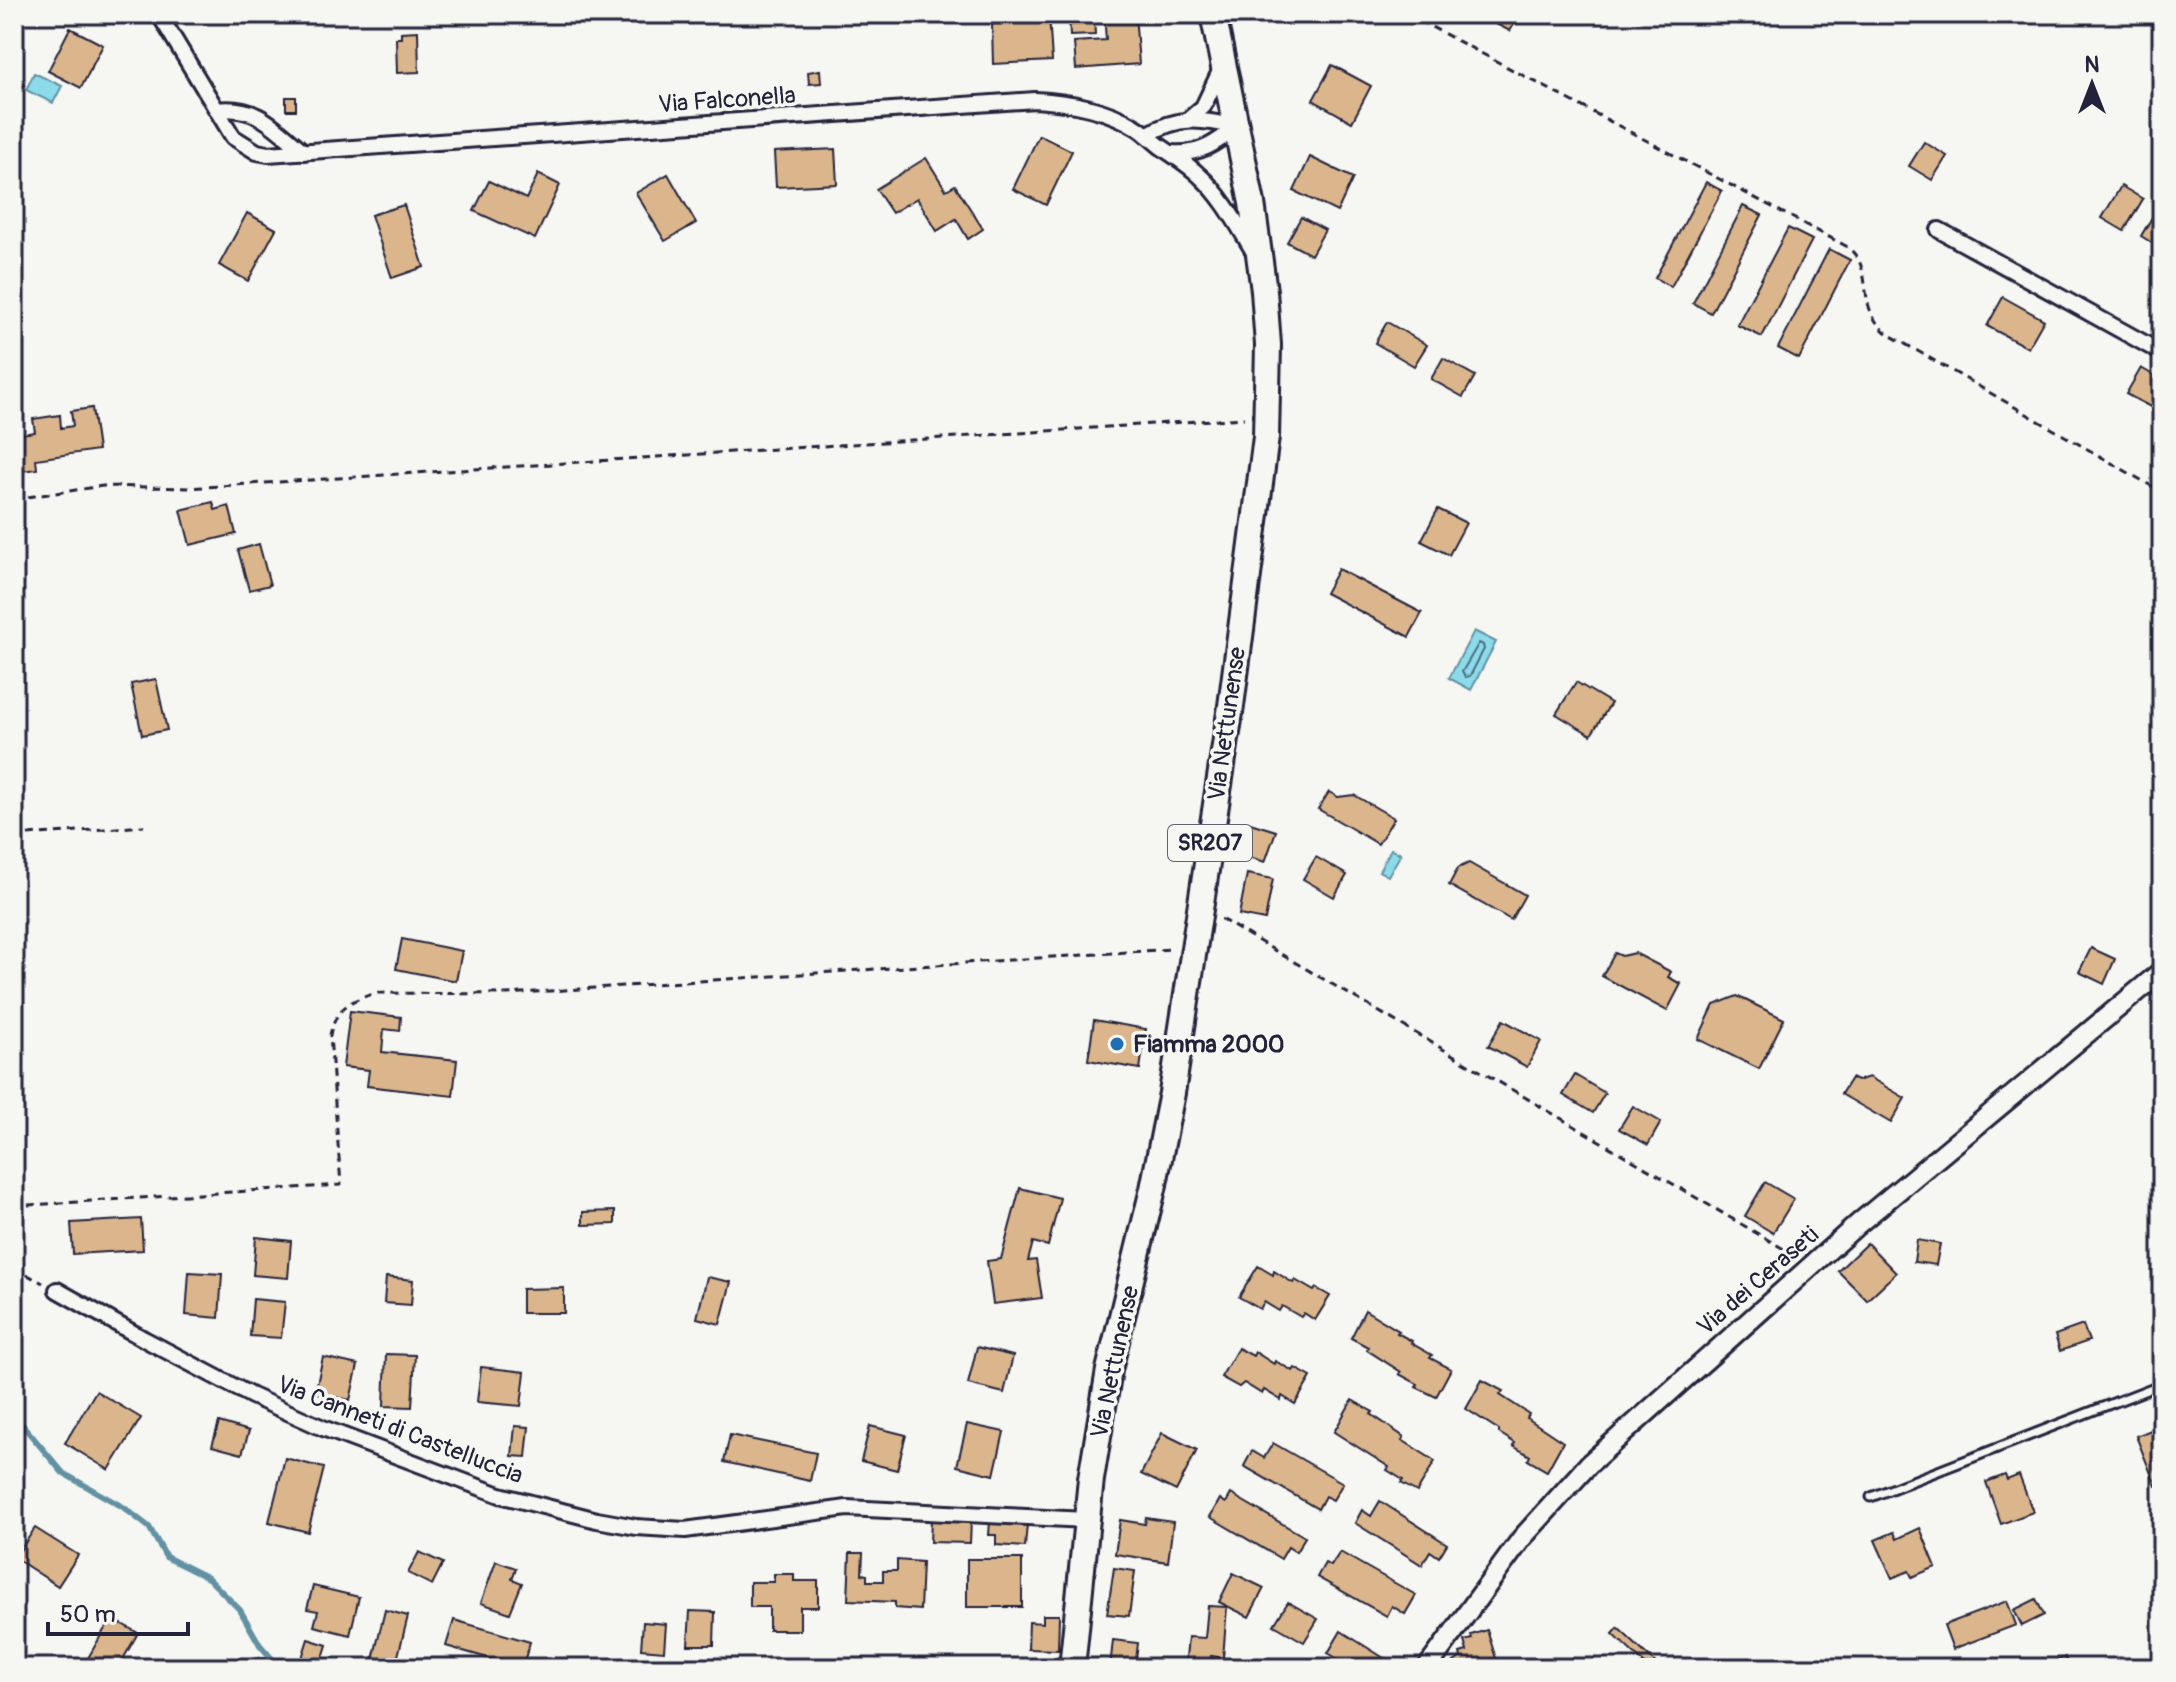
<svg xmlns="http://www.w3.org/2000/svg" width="2176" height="1682" font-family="Pangolin,sans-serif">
  <rect width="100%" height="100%" fill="#f6f6f2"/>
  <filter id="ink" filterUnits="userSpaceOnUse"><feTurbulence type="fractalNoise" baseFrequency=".0125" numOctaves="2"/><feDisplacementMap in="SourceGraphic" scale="16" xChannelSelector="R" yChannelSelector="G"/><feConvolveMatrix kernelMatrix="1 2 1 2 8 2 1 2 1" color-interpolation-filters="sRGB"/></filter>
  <g filter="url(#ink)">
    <!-- water -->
    <g fill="#8cdbea" stroke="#6291a4" stroke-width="2">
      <path d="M34 73 62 86 53 103 26 90Z"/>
      <path d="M1474 631 1496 642 1471 690 1449 678Z"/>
      <path d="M1391 849 1401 854 1388 876 1379 871Z"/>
    </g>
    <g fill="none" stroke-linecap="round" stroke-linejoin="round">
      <!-- shore -->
      <path stroke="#4c6c81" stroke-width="2" d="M1479 643 1483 645 1484 649 1470 676 1465 677 1462 672Z"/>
      <!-- stream -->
      <path stroke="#6291a4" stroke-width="6" d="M14 1415 63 1473 123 1507 149 1527 166 1557 208 1578 240 1610 260 1645 280 1668"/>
    </g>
    <!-- building -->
    <g fill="#dbb58c" stroke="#22223b" stroke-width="2">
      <path d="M1010 14H1049L1052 61 993 64 992 24 1010 23Z"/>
      <path d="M1069 14H1094L1095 35 1070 36Z"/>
      <path d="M1104 14H1135L1139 64 1076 69 1074 42 1106 40Z"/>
      <path d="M1501 14 1516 21 1510 31 1496 24Z"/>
      <path d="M70 28 103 45 81 88 48 71Z"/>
      <path d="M418 31 419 72 397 73 396 38H401V32Z"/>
      <path d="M1332 65 1371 86 1352 122 1313 100Z"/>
      <path d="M820 70 821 83 809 84 808 72Z"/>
      <rect x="286" y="97" width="10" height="13"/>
      <path d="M1039 135 1072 151 1046 205 1013 189Z"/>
      <path d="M1924 142 1947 156 1932 180 1909 166Z"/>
      <path d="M835 149 837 184 776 187 774 152Z"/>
      <path d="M1310 157 1353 178 1337 212 1294 191Z"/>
      <path d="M926 158 946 190 955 185 983 229 968 239 956 219 937 231 917 198 892 213 876 189Z"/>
      <path d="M538 174 560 185 535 239 474 211 489 181 526 199Z"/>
      <path d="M668 174 696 223 665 241 636 193Z"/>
      <path d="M1706 182 1722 191 1671 287 1655 278Z"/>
      <path d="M2121 186 2143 199 2124 231 2102 218Z"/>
      <path d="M404 205 424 267 392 278 371 215Z"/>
      <path d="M1743 206 1762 215 1711 313 1693 303Z"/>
      <path d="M2157 209 2162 211V249L2141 236Z"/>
      <path d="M247 213 276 229 248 281 219 265Z"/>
      <path d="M1301 217 1325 230 1311 255 1287 242Z"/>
      <path d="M1788 228 1812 240 1762 337 1737 325Z"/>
      <path d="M1829 249 1850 260 1799 359 1778 348Z"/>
      <path d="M2003 297 2044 320 2028 348 1987 326Z"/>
      <path d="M1387 322 1427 345 1414 366 1375 343Z"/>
      <path d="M1443 358 1475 376 1463 397 1431 379Z"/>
      <path d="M2141 368 2162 380V413L2126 394Z"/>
      <path d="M92 408 98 450 36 459 37 469 14 472V435L35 432 33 419 60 415 61 428 73 426 71 411Z"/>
      <path d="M213 502 215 510 229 506 236 534 190 545 181 510Z"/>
      <path d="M1438 509 1466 523 1449 555 1421 541Z"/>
      <path d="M259 544 270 585 249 590 238 550Z"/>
      <path d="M1338 569 1422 613 1409 637 1325 593Z"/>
      <path d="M156 679 167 730 142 735 131 684Z"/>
      <path d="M1576 682 1611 703 1591 735 1556 714Z"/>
      <path d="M1329 792 1338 797 1354 795 1394 818 1378 844 1318 809Z"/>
      <path d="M1250 823 1276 831 1265 862 1240 854Z"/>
      <path d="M1316 857 1347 875 1334 897 1303 879Z"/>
      <path d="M1469 863 1525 895 1511 920 1449 885 1458 868Z"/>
      <path d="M1247 874 1273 879 1265 920 1239 915Z"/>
      <path d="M402 939 462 951 456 981 396 969Z"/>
      <path d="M2091 948 2115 959 2104 984 2079 972Z"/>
      <path d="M1615 953 1622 956 1635 953 1671 972 1668 977 1681 984 1667 1011 1602 976Z"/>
      <path d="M1737 996 1784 1019 1759 1069 1698 1039 1714 1005Z"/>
      <path d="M350 1011 401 1017 400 1031 384 1029 382 1052 457 1060 453 1096 367 1086 369 1070 343 1067Z"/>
      <path d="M1094 1020 1146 1029 1140 1069 1088 1060Z"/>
      <path d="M1503 1020 1541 1041 1527 1067 1488 1046Z"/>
      <path d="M1575 1075 1605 1093 1593 1113 1563 1095Z"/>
      <path d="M1869 1077 1905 1098 1891 1123 1841 1094 1851 1078 1857 1081Z"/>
      <path d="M1633 1106 1661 1122 1648 1145 1619 1129Z"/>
      <path d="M1765 1182 1794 1199 1773 1233 1745 1216Z"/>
      <path d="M1020 1188 1060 1198 1048 1246 1033 1242 1028 1261 1036 1260 1042 1298 993 1304 987 1261 1001 1259Z"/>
      <path d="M615 1211V1224L583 1225V1212Z"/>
      <path d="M141 1219 143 1250 73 1254 71 1223Z"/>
      <path d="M256 1237 291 1241 288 1278 253 1275Z"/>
      <path d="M1917 1240 1940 1244 1936 1265 1914 1262Z"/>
      <path d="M1867 1243 1896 1273 1867 1300 1838 1271Z"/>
      <path d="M1258 1266 1273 1275 1274 1271 1293 1283 1295 1280 1314 1291 1316 1288 1330 1296 1315 1320 1304 1313 1301 1317 1282 1306 1279 1311 1264 1302 1260 1309 1239 1297Z"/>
      <path d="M189 1272 222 1274 219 1318 186 1315Z"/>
      <path d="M386 1277 413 1280 411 1305 384 1303Z"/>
      <path d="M707 1277 731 1282 720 1324 697 1318Z"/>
      <path d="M564 1288V1313H522V1289Z"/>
      <path d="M253 1299 285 1302 281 1338 250 1336Z"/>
      <path d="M1365 1310 1399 1331 1397 1333 1412 1341 1411 1343 1432 1355 1430 1358 1451 1369 1436 1397 1416 1387 1418 1384 1399 1374 1401 1372 1367 1350 1368 1347 1351 1338Z"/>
      <path d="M2083 1325 2089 1341 2060 1351 2055 1335Z"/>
      <path d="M977 1347 1013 1356 1004 1393 968 1384Z"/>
      <path d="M1238 1348 1253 1356 1255 1352 1274 1364 1275 1361 1293 1371 1295 1368 1311 1377 1295 1404 1282 1396 1281 1400 1264 1390 1262 1394 1244 1383 1239 1387 1221 1377Z"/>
      <path d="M386 1354 415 1355 412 1407 384 1406Z"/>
      <path d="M323 1357 358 1365 350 1400 315 1393Z"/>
      <path d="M481 1367 525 1372 521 1406 477 1402Z"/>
      <path d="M1482 1380 1503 1391 1500 1395 1529 1414 1527 1418 1563 1442 1547 1471 1528 1460 1530 1456 1513 1446 1515 1443 1499 1433V1430L1466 1409Z"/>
      <path d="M96 1391 141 1418 109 1470 65 1443Z"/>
      <path d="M1352 1400 1373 1412 1371 1414 1404 1437 1402 1440 1435 1461 1417 1492 1401 1483 1403 1480 1387 1470 1389 1467 1334 1432Z"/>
      <path d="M219 1422 249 1431 242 1454 212 1446Z"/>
      <path d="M967 1424 1004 1432 994 1475 957 1466Z"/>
      <path d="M515 1426 529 1427 526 1457 512 1456Z"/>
      <path d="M870 1426 906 1435 897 1470 861 1461Z"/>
      <path d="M2161 1426 2162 1484 2156 1486 2136 1436Z"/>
      <path d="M1162 1433 1197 1450 1176 1491 1141 1474Z"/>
      <path d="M730 1435 816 1453 810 1481 724 1462Z"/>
      <path d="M1273 1443 1343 1483 1333 1500 1325 1496 1318 1509 1244 1466 1252 1451 1264 1458Z"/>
      <path d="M285 1458 324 1468 308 1532 269 1522Z"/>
      <path d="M2005 1475 2007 1480 2019 1475 2033 1512 2001 1524 1986 1482Z"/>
      <path d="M1231 1494 1305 1537 1296 1552 1288 1547 1281 1559 1210 1517 1220 1499 1226 1503Z"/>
      <path d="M1380 1501 1447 1544 1439 1557 1430 1551 1422 1565 1355 1523 1362 1510 1371 1516Z"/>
      <path d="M1146 1518 1173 1522 1168 1562 1115 1554 1120 1520 1145 1524Z"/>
      <path d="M931 1519 971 1520 970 1543 930 1542Z"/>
      <path d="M990 1521 1027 1524 1025 1547 996 1545V1535H989Z"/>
      <path d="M35 1528 78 1555 58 1586 15 1558Z"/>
      <path d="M1920 1528 1936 1567 1912 1577 1909 1571 1892 1578 1875 1540 1894 1532 1897 1539Z"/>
      <path d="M419 1552 443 1563 432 1585 408 1573Z"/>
      <path d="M1340 1552 1416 1595 1405 1614 1392 1606 1387 1616 1317 1577 1325 1563 1331 1566Z"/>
      <path d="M850 1553H863L862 1574 867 1575V1581H883V1571H897V1560L922 1562 920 1610 895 1608V1602L848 1600Z"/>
      <rect x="967" y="1559" width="55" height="48"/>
      <path d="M496 1561 516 1568 512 1579 522 1583 510 1613 481 1603Z"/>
      <path d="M1114 1568 1135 1571 1129 1616 1107 1614Z"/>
      <path d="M1233 1573 1264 1588 1249 1617 1219 1602Z"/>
      <path d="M774 1574H794V1581H818V1607H800V1630H769V1607H750V1582H774Z"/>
      <path d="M313 1586 359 1597 350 1635 314 1626 318 1611 307 1609Z"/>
      <path d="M2036 1599 2044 1615 2022 1626 2014 1610Z"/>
      <path d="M2007 1601 2016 1625 1953 1649 1944 1625Z"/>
      <path d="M1288 1602 1318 1619 1304 1642 1274 1625Z"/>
      <path d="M1208 1606 1227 1607 1223 1658 1211 1656 1210 1668H1185L1188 1637 1205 1638Z"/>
      <path d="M385 1610 408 1616 395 1668H371Z"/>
      <path d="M690 1611 715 1612 714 1645H688Z"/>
      <path d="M1043 1615H1059L1058 1650 1028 1649 1029 1622 1043 1623Z"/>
      <path d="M111 1618 138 1633 118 1668H90L84 1665Z"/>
      <path d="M454 1620 530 1642 522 1668 446 1646Z"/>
      <path d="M643 1622 666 1624 664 1651 641 1649Z"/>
      <path d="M1618 1628 1661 1668H1633L1645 1664 1613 1634Z"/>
      <path d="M1487 1630 1499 1668H1453L1451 1664 1461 1657 1460 1653 1467 1651 1464 1641 1472 1639 1471 1635Z"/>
      <path d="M1341 1631 1395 1665 1393 1668H1353L1328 1653Z"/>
      <path d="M308 1639 327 1645 321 1664 302 1658Z"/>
      <path d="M1113 1640 1138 1643 1135 1668H1110Z"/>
      <path d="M175 1657 194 1668H168Z"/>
      <path d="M2065 1657 2069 1668H2037Z"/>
    </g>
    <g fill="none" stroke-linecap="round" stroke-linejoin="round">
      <!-- service casing -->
      <g stroke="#22223b" stroke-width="13">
        <path id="service" d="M1871 1497 2162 1384"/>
      </g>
      <!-- minor casing -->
      <g stroke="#22223b" stroke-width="20">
        <g id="minor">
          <path d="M159 14 233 137 257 152 268 154 1035 100C1070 102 1105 108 1136 127 1145 132 1152 140 1160 146 1174 156 1188 164 1200 176 1223 197 1238 226 1254 252"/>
          <path d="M217 110C257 105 274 127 304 152"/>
          <path d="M1190 118 1203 107 1221 69"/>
          <path d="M1147 135C1178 115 1203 119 1237 127"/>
          <path d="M1173 153C1200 155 1216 143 1237 127"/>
          <path d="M1939 230 2162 353"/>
          <path d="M57 1290 144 1339 252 1396 323 1428 500 1495 597 1520 636 1527 685 1530 847 1508 1086 1520"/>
        </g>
      </g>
      <!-- tertiary casing -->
      <g stroke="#22223b" stroke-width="24">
        <path id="tertiary" d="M1427 1668 1522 1538 1589 1464 1858 1224 2162 971"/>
      </g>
      <!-- primary casing -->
      <g stroke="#22223b" stroke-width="30">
        <path id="primary" d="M1072 1668 1091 1479 1109 1370 1153 1189 1172 1093 1231 706 1266 437 1268 345 1264 291 1252 203 1213 14"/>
      </g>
      <!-- path -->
      <g stroke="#22223b" stroke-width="3" stroke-dasharray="8 6" stroke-linecap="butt">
        <path d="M1407 14 1846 246C1878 269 1852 306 1888 334L2162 492"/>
        <path d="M14 499 103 486 189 488 1244 418"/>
        <path d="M14 836 144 826"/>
        <path d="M1221 919 1794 1255"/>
        <path d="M14 1206 341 1185 330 1035C336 1007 353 998 379 993L506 994 1172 949"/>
        <path d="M14 1268 43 1283"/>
      </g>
      <!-- service -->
      <use href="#service" stroke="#f6f6f2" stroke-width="7"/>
      <!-- minor -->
      <use href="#minor" stroke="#f6f6f2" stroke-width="14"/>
      <!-- tertiary -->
      <use href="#tertiary" stroke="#f6f6f2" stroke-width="18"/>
      <!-- primary -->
      <use href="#primary" stroke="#f6f6f2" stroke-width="24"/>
    </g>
  </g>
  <!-- markers -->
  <circle fill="#1f6fb2" stroke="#f6f6f2" stroke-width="3" cx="1117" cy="1044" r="8"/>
  <g text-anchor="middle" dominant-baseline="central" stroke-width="7" stroke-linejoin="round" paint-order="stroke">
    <!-- shield labels -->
    <rect fill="#f6f6f2" stroke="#626272" stroke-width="2" x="1168" y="825" width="84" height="36" rx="6"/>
    <g font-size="22" font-weight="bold" fill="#22223b">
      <text x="1210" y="843">SR207</text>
    </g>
    <!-- street labels -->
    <g font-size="24" fill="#22223b" stroke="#f6f6f2">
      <text transform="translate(727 100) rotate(-4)">Via Falconella</text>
      <text transform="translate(1227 724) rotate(-82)">Via Nettunense</text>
      <text transform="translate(1758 1281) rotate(-41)">Via dei Ceraseti</text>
      <text transform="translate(1115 1362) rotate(-78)">Via Nettunense</text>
      <text transform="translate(400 1430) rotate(21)">Via Canneti di Castelluccia</text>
    </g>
    <!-- poi labels -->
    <g font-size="24" font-weight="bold" fill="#22223b" stroke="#f6f6f2" text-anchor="start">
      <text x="1133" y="1044">Fiamma 2000</text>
    </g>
  </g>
  <!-- margin -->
  <rect width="2176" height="1682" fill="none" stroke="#f6f6f2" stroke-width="48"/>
  <rect x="24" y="24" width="2128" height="1634" fill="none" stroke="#22223b" stroke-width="3" filter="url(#ink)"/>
  <!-- north arrow -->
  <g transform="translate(2092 84)" stroke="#f6f6f2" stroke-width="6" paint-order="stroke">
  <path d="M0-6L14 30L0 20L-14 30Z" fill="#22223b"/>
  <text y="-12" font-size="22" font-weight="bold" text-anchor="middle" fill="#22223b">N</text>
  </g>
  <!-- scale -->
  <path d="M48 1622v12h140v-12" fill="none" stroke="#22223b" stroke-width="4"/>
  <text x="60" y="1622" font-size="24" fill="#22223b" stroke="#f6f6f2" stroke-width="6" paint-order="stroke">50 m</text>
</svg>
